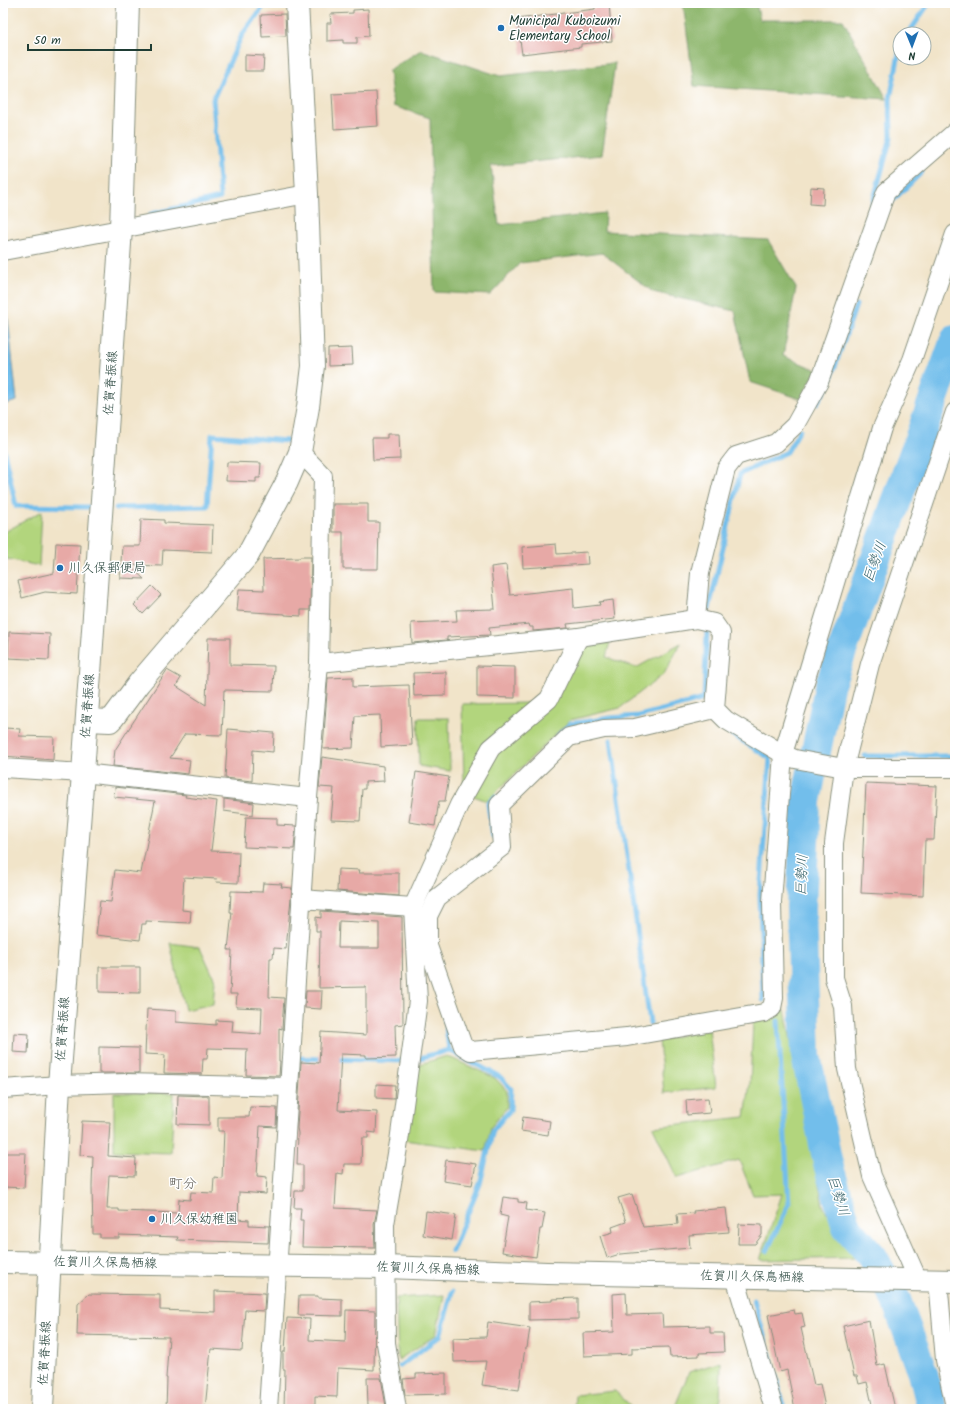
<svg xmlns="http://www.w3.org/2000/svg" width="958" height="1412" font-family="Kalam,'Klee One',sans-serif">
  <rect width="100%" height="100%" fill="#fff"/>
  <filter id="ink" filterUnits="userSpaceOnUse"><feTurbulence type="fractalNoise" baseFrequency=".025" numOctaves="2"/><feDisplacementMap in="SourceGraphic" scale="8" xChannelSelector="R" yChannelSelector="G"/><feConvolveMatrix kernelMatrix="1 2 1 2 8 2 1 2 1" color-interpolation-filters="sRGB"/></filter>
  <filter id="wash" filterUnits="userSpaceOnUse"><feTurbulence type="fractalNoise" baseFrequency=".012" numOctaves="4" result="noise"/><feDisplacementMap in="SourceGraphic" scale="16" xChannelSelector="R" yChannelSelector="G"/><feGaussianBlur stdDeviation="0.9" result="paint"/><feColorMatrix in="noise" values="0 0 0 0 0 0 0 0 0 0 0 0 0 0 0 0 0 1.4 0 .05"/><feComposite in="paint" operator="in"/></filter>
  <g filter="url(#wash)">
    <rect width="100%" height="100%" fill="#f1e4c9"/>
    <!-- green -->
    <g fill="#b2d57d" stroke="#688958">
      <path d="M42 511 39 566 3 558V533Z"/>
      <path d="M610 642 606 657 636 668 681 643 664 674 620 708 570 720 487 801 471 795 492 751 555 701 584 648Z"/>
      <path d="M531 703 464 784 462 704Z"/>
      <path d="M418 718H449L450 771 419 766Z"/>
      <path d="M170 943 200 947 215 980 213 1004 185 1010Z"/>
      <path d="M785 1010 823 1206 855 1258 760 1260 782 1194 753 1195 739 1160 677 1178 653 1127 745 1117 750 1084 753 1022Z"/>
      <path d="M709 1029 716 1087 664 1093 659 1040Z"/>
      <path d="M447 1056 495 1078 507 1091V1107L491 1127 485 1151 404 1140 414 1066Z"/>
      <path d="M114 1093H174L171 1153 114 1151Z"/>
      <path d="M444 1295 436 1335 398 1360 396 1298Z"/>
      <path d="M721 1362 720 1409H674L689 1372Z"/>
      <path d="M615 1391 634 1409H574L575 1395Z"/>
    </g>
    <!-- forest -->
    <g fill="#8db66c" stroke="#567a50">
      <path d="M683 3H756L760 20H843L887 99 694 86Z"/>
      <path d="M421 50 500 76 615 63 602 155 491 166 499 225 605 213 604 231 768 240 796 288 783 356 817 370 801 399 750 382 735 311 653 292 602 253 520 263 490 295 434 292 430 118 393 106 389 70Z"/>
    </g>
    <!-- water -->
    <path fill="#72beeb" stroke="#487e90" d="M3 273 17 401 3 405V391L6 390 3 374Z"/>
    <g fill="none" stroke-linecap="round" stroke-linejoin="round">
      <!-- stream -->
      <g stroke="#72beeb" stroke-width="5">
        <path d="M908 34 929 3"/>
        <path d="M889 206V204L922 172"/>
        <path d="M871 209 891 137 890 99 900 48"/>
        <path d="M151 214 220 198 213 99 242 35 266 3"/>
        <path d="M817 403 829 384 856 305"/>
        <path d="M3 447 16 506 88 507"/>
        <path d="M116 508 207 506 212 435 287 441"/>
        <path d="M709 609 740 474 787 452 800 430"/>
        <path d="M707 719 770 758 760 895 763 1000"/>
        <path d="M559 735 570 724 610 718 639 716 704 699 707 631"/>
        <path d="M611 740 650 1023"/>
        <path d="M865 756H955"/>
        <path d="M493 836 488 804 495 797"/>
        <path d="M445 1019 449 1050 500 1077 511 1089 510 1110 493 1130 480 1184 452 1251"/>
        <path d="M299 1058 326 1059"/>
        <path d="M420 1058 449 1050"/>
        <path d="M334 1059 405 1061"/>
        <path d="M767 1251 789 1204 778 1021"/>
        <path d="M754 1300 785 1409"/>
        <path d="M400 1366 440 1336 452 1292"/>
      </g>
      <!-- river -->
      <path stroke="#72beeb" stroke-width="30" d="M932 1409 923 1373 896 1300 873 1257 847 1227 828 1164 806 1056 801 908 806 801 829 687 955 340"/>
    </g>
    <g id="blocks">
      <!-- building -->
      <g fill="#e7a9a6" fill-rule="evenodd">
        <path d="M595 3H609L612 41 581 44V47L522 54 517 19 595 9Z"/>
        <path d="M368 9 369 36 357 37V43H343V40L327 41V23H331L330 14 353 13V10Z"/>
        <path d="M285 14 286 36 262 37 261 15Z"/>
        <path d="M245 55 264 56 263 71H245Z"/>
        <path d="M376 92 378 126 334 129 332 94Z"/>
        <path d="M811 187 824 188 823 205 810 204Z"/>
        <path d="M352 348 353 365 328 366V349Z"/>
        <path d="M387 434H399L400 459 373 460 372 438H387Z"/>
        <path d="M227 462 261 463 260 478H256V482L226 481Z"/>
        <path d="M333 504H368V522H379L378 569H343V532H333Z"/>
        <path d="M141 519 164 520V523L213 525 212 552 163 550 162 566 129 565 144 579 120 578 122 546H140Z"/>
        <path d="M56 543 80 544 77 594 45 592 22 598 18 581 54 573Z"/>
        <path d="M556 544 557 554 587 552 588 564 523 568 522 547Z"/>
        <path d="M300 557H311L310 610H301V616L285 615V614L237 611 239 589 264 590 263 559 300 558Z"/>
        <path d="M506 565 510 595 573 588 574 608 600 605 599 602 613 600 615 619 567 624 568 628 533 631V627H530L529 624 489 628 490 635 447 637V640L412 643 411 623 457 621 456 610 495 609 491 567Z"/>
        <path d="M152 586 161 595 143 614 134 605Z"/>
        <path d="M9 632 50 634 49 660 8 658Z"/>
        <path d="M208 638H230V665L274 666 273 691 224 690 222 735 185 734 170 758 190 760 188 774 113 766 115 750 167 670 181 678 176 686 206 705Z"/>
        <path d="M477 666 515 667V698L477 697Z"/>
        <path d="M446 672V695L414 696 413 673Z"/>
        <path d="M353 677V687L409 685 412 745 381 747 380 715 355 716 353 748 323 749 328 678Z"/>
        <path d="M5 728 20 729 19 736 54 737 53 760 3 756V733H5Z"/>
        <path d="M228 729 274 733 273 752 253 750 252 781 225 778Z"/>
        <path d="M322 757 383 766 384 781 365 782V789H362L360 821 331 820 334 788 319 787Z"/>
        <path d="M416 772 449 777 445 801H439L435 826 409 822Z"/>
        <path d="M866 783 937 786 934 840H925L923 896 861 893Z"/>
        <path d="M115 787 186 795 185 797 217 801 211 851 239 852 238 883 216 882 217 879 184 877 182 910 191 911 190 923 146 921V924H142L140 940 96 935 100 901 111 902 115 870 141 873 155 801 114 797Z"/>
        <path d="M224 799 254 803 253 815 224 811Z"/>
        <path d="M246 817 277 818V825L296 826 294 849 244 847Z"/>
        <path d="M338 869 360 870 359 873H399V896L337 891Z"/>
        <path d="M263 883 282 884 281 887 292 888 286 949 274 948 273 958H270L269 997 284 998 282 1029 279 1028V1061H280L279 1076 246 1075 247 1049 208 1048 207 1059H203L202 1074 164 1073 165 1055 145 1054 147 1009 176 1011V1022L216 1025V1020L233 1021 232 1032 261 1034 262 1008 236 1007 237 994H230L232 950H228L232 912H230L231 891 262 892Z"/>
        <path d="M321 911 402 917 403 1024 395 1025 396 1057 366 1058V1055L341 1054 338 1110 377 1112 376 1133 368 1132V1138H362L361 1164H344L343 1174 337 1173 335 1208 377 1210 374 1224 375 1248 302 1247 303 1220H300L301 1208H294L295 1191H303V1165H297L298 1133 297 1128 301 1062 319 1063 321 1032 366 1035V987L319 988 320 931H316V917L321 918ZM339 921 379 923V948H338Z"/>
        <path d="M99 967H140V993L99 992Z"/>
        <path d="M306 991H322L321 1009 305 1008Z"/>
        <path d="M14 1033 29 1034 28 1053 13 1052Z"/>
        <path d="M99 1047 139 1048V1073H99Z"/>
        <path d="M376 1084 395 1085 394 1099 376 1098Z"/>
        <path d="M178 1095 209 1096V1125L177 1124Z"/>
        <path d="M708 1098 710 1113 687 1115 686 1100Z"/>
        <path d="M250 1107 277 1108 276 1127 260 1126 257 1176 267 1177 266 1194 239 1192 238 1219 249 1220V1225L269 1226 268 1243 177 1240 178 1237 119 1235V1238H100V1234H93L92 1186 93 1156 80 1155 82 1121 110 1122 108 1156 136 1158 135 1176 109 1175 107 1209H119V1211L178 1213 179 1199 190 1200 191 1192 213 1193 214 1177 222 1178 224 1131H218V1117H249Z"/>
        <path d="M523 1117 550 1121 548 1135 521 1131Z"/>
        <path d="M3 1153H26L24 1188 3 1187Z"/>
        <path d="M446 1160 476 1164 472 1185 443 1181Z"/>
        <path d="M632 1194 643 1227 678 1224 677 1214 694 1213 693 1211 726 1208 729 1232 689 1235 690 1248 620 1254 607 1258 600 1236 613 1232 612 1227 626 1222 618 1198Z"/>
        <path d="M503 1197 518 1199V1202L527 1203 526 1210 545 1213 542 1229H540L536 1257 502 1252 508 1217 500 1215Z"/>
        <path d="M426 1211 456 1215 452 1240 423 1235Z"/>
        <path d="M739 1224 762 1225V1235L755 1244H738Z"/>
        <path d="M215 1291 265 1293 264 1311 245 1310 242 1351 211 1349 205 1409H166L167 1378H166L169 1337 77 1335 78 1304 89 1294 160 1295V1310L215 1312Z"/>
        <path d="M626 1293 627 1315 662 1314 663 1327 710 1326V1333H723L724 1352 699 1353V1356L670 1357 669 1347 632 1348V1354L584 1356 583 1333 614 1332 613 1294Z"/>
        <path d="M299 1296H318V1298L342 1299V1316L298 1315Z"/>
        <path d="M578 1298V1319L529 1320V1302L552 1301V1299Z"/>
        <path d="M346 1310 375 1311 374 1370 338 1368 337 1397 315 1396V1409H284L285 1369H283V1352H285L287 1318 310 1319 309 1340 345 1342Z"/>
        <path d="M794 1310 795 1314 802 1313 805 1327 801 1328 814 1385 820 1384 825 1407 817 1409H795L787 1370 780 1372 768 1315Z"/>
        <path d="M869 1320 877 1366 885 1364 895 1409H873L867 1382 859 1384 857 1376H854L843 1326Z"/>
        <path d="M488 1322 530 1328 527 1348H525L519 1390 482 1385 486 1361 454 1362 453 1338 486 1337Z"/>
        <path d="M446 1373V1394L405 1395 403 1379 416 1378V1374Z"/>
        <path d="M367 1378H381L386 1406H368Z"/>
      </g>
    </g>
  </g>
  <g filter="url(#ink)">
    <use href="#blocks" fill-opacity="0" stroke="#88907e" stroke-width="1"/>
    <g fill="none" stroke-linecap="round" stroke-linejoin="round">
      <!-- street casing -->
      <g stroke="#88907e" stroke-width="20">
        <g id="street">
          <path d="M3 251 307 194"/>
          <path d="M696 619 700 573 726 469 736 456 776 443 795 425 819 382 886 192 955 132"/>
          <path d="M319 663 579 637 696 619 714 623 721 633 715 709 726 720 783 754 795 759 844 768H955"/>
          <path d="M715 709 635 728 604 729 569 737 499 805 502 847 437 898 428 916V946L463 1046 471 1051 627 1037 764 1013 772 1008 774 998 772 902 783 754 882 428 912 360 955 234"/>
          <path d="M3 768 83 773 308 798"/>
          <path d="M301 899 413 907"/>
          <path d="M3 1089 59 1085 126 1083 289 1087"/>
          <path d="M735 1277 774 1409"/>
          <path d="M918 1280 872 1176 847 1069 843 1006 834 978V843L844 768 870 664 955 412"/>
          <path d="M938 1280 945 1360 955 1407"/>
          <path d="M268 1409 308 798 319 663 323 476 300 452"/>
          <path d="M397 1409 386 1343 385 1224 399 1142 418 1001 413 907 459 805 491 748 549 699 579 637"/>
        </g>
      </g>
      <!-- secondary casing -->
      <g stroke="#88907e" stroke-width="24">
        <path id="secondary" d="M87 720 110 721 113 718 139 683 248 555 287 482 300 452 308 407 313 366 307 194 297 3"/>
      </g>
      <!-- primary casing -->
      <g stroke="#88907e" stroke-width="24">
        <g id="primary">
          <path d="M3 1262 385 1267 547 1273 955 1281"/>
          <path d="M42 1409 59 1085 83 773 121 229 128 3"/>
        </g>
      </g>
      <!-- street -->
      <use href="#street" stroke="#fff" stroke-width="18"/>
      <!-- secondary -->
      <use href="#secondary" stroke="#fff" stroke-width="22"/>
      <!-- primary -->
      <use href="#primary" stroke="#fff" stroke-width="22"/>
    </g>
  </g>
  <!-- markers -->
  <g fill="#1f6fb2" stroke="#fff" stroke-width="1.5">
    <circle cx="501" cy="28" r="4"/>
    <circle cx="60" cy="568" r="4"/>
    <circle cx="152" cy="1219" r="4"/>
  </g>
  <g text-anchor="middle" dominant-baseline="central" stroke-width="3" stroke-linejoin="round" paint-order="stroke">
    <!-- poi labels -->
    <g font-size="13" fill="#1f3d34" stroke="#fff" text-anchor="start">
      <text x="509" y="21">Municipal Kuboizumi<tspan x="509" dy="15">Elementary School</tspan></text>
      <text x="68" y="568">川久保郵便局</text>
      <text x="160" y="1219">川久保幼稚園</text>
    </g>
    <!-- street labels -->
    <g font-size="13" fill="#1f3d34" stroke="#fff">
      <text transform="translate(111 383) rotate(-86)">佐賀脊振線</text>
      <text transform="translate(88 706) rotate(-86)">佐賀脊振線</text>
      <text transform="translate(63 1029) rotate(-86)">佐賀脊振線</text>
      <text transform="translate(105 1263) rotate(1)">佐賀川久保鳥栖線</text>
      <text transform="translate(428 1269) rotate(2)">佐賀川久保鳥栖線</text>
      <text transform="translate(752 1277) rotate(1)">佐賀川久保鳥栖線</text>
      <text transform="translate(45 1353) rotate(-87)">佐賀脊振線</text>
    </g>
    <!-- water labels -->
    <g font-size="14" font-style="italic" fill="#38646b" stroke="#fff">
      <text transform="translate(875 562) rotate(-70)">巨勢川</text>
      <text transform="translate(802 875) rotate(-87)">巨勢川</text>
      <text transform="translate(838 1196) rotate(73)">巨勢川</text>
    </g>
    <!-- neighbourhood labels -->
    <g font-size="14" fill="#65635c" stroke="#fff">
      <text x="183" y="1184">町分</text>
    </g>
  </g>
  <!-- margin -->
  <rect width="958" height="1412" fill="none" stroke="#fff" stroke-width="16"/>
  <!-- north arrow -->
  <g transform="translate(912 46) rotate(179)"><circle r="19" fill="#ffffff" stroke="#a5b1ae"/>
  <path d="M0-3L7 15L0 10L-7 15Z" fill="#1f6fb2"/>
  <text y="-6" font-size="11" font-weight="bold" text-anchor="middle" fill="#1f3d34">N</text>
  </g>
  <!-- scale -->
  <path d="M28 44v6h123v-6" fill="none" stroke="#1f3d34" stroke-width="2"/>
  <text x="34" y="44" font-size="12" fill="#1f3d34" stroke="#ffffff" stroke-width="3" paint-order="stroke">50 m</text>
</svg>
